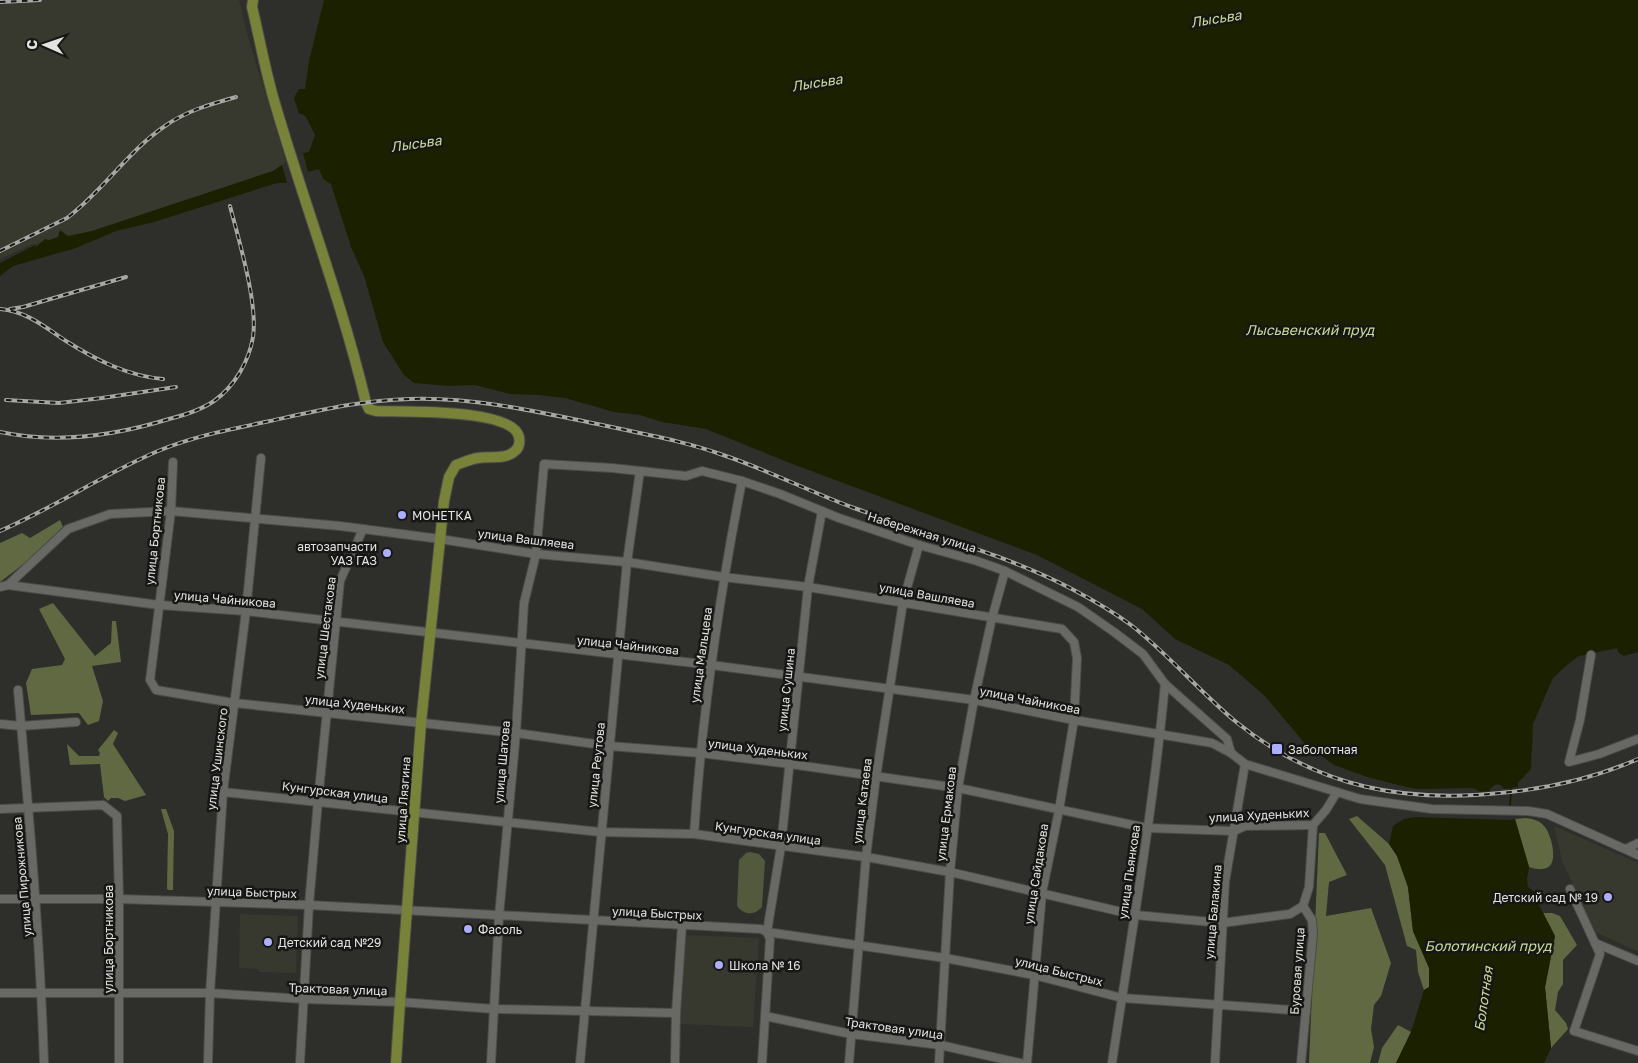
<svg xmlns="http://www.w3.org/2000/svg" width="1638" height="1063" font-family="'Golos Text',sans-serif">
  <rect width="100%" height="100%" fill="#2e2f2a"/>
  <!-- built -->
  <g fill="#37392f">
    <path d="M0 0H239L246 30 286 162 273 171 92 231 31 245 0 259Z"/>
    <path d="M1554 826 1638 863V951L1595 932 1562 861Z"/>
    <path d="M240 914 298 916 296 973 259 972 258 969 239 968Z"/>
    <path d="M683 935 759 938 753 1027 680 1024Z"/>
  </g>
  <!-- green -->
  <path fill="#53593d" d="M750 852 759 854 765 861 762 907C754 916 744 915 737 906L739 860 746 853Z"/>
  <!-- forest -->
  <g fill="#616943">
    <path d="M60 520 63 527 25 563 0 582V543L22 533 30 538Z"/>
    <path d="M53 603 95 656 111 643 112 621H116L121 662 92 666 103 701 99 721 88 725 79 713 31 715 26 683 32 669 62 665 65 659 39 609Z"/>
    <path d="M114 730 118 733 113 744 146 795 125 801 118 798H111L108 801 104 797 100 764 70 765 67 744 79 756H99L100 753 98 750Z"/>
    <path d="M161 809H166L174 831 173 890H169L167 889 168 834Z"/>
    <path d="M1357 816 1389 844 1397 856 1408 887 1413 931 1429 968V987L1424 990 1418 972 1416 950 1407 946 1385 865 1349 819Z"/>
    <path d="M1526 818C1533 819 1539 820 1544 826 1548 830 1549 835 1551 840 1556 860 1554 875 1529 867L1515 819Z"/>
    <path d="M1319 833H1325L1347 875 1329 882 1326 916 1371 908 1391 963 1381 996 1374 1005 1371 1029 1374 1047 1370 1063H1309Z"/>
    <path d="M1543 913H1552L1560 916 1577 945 1563 960V984L1558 992 1555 1010 1566 1023 1568 1029 1551 1048 1545 987 1555 936Z"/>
    <path d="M1398 1025 1411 1032 1396 1063H1378L1382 1048Z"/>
  </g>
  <!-- water -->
  <g fill="#1b2100">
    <path d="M324 0H1638V652L1624 656 1618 652 1617 648 1579 656 1568 664 1553 678 1533 724 1531 769 1518 783V787L1504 789 1502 786C1495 783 1493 785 1489 791L1480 792 1476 789 1472 788 1418 789 1406 787 1367 777 1334 765 1306 745 1265 696 1229 665 1175 639 1142 609 1037 555 795 465 706 429 662 422 640 415 614 412 565 398 537 395 510 394 475 385 448 386 414 383 404 375 383 342 364 276 351 247 331 184 323 179 319 169 308 172 303 153 309 152 315 135 306 117 302 114H299L294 98 299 89H305L309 61Z"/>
    <path d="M282 165 287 183H277L154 222 116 231 76 248 13 266 0 276V263L35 245 36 247 45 239 49 240 58 237 60 230 68 236 92 231 273 171Z"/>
    <path d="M1415 817 1509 820 1515 819 1529 867 1527 879 1528 887 1535 892 1538 903 1555 936 1545 987 1551 1048 1544 1063H1396L1411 1032 1424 990 1429 987V968L1413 931 1408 887 1397 856 1389 844 1393 826 1404 819Z"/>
  </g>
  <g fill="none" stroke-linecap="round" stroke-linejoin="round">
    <!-- stream -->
    <path stroke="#1b2100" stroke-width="2" d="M1510 808 1511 788"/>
    <!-- minor casing -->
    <g stroke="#4b4c48" stroke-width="10">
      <g id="minor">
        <path d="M173 462 171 511 150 680 156 690 234 703 516 733 609 746 700 753 790 764 958 788 1147 828 1234 831 1245 826 1313 825 1326 810 1337 792"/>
        <path d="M8 585 68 529 110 514 171 511 340 526 440 539 536 554 627 562 723 577 808 587 1062 629 1074 642 1077 658 1074 720 1059 810 1042 893 1027 1063"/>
        <path d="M0 587 8 585 159 605 246 611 711 665 974 700 1074 720 1212 743 1231 753 1245 764 1360 799 1432 809 1528 811 1547 814 1638 855"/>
        <path d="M1591 655 1580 720 1569 762 1599 754 1638 739"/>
        <path d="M18 690C29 814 40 938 44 1063"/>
        <path d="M0 724 21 726 76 722"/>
        <path d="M223 792 600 832 694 834 866 857 950 872 1135 915 1222 923 1290 914 1303 906"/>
        <path d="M0 809 103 805 117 816 119 899V1063"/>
        <path d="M694 834C702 715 719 598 742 481"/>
        <path d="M1626 849 1638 843"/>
        <path d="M1570 889 1600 954 1574 1031 1638 1051"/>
        <path d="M0 899H119L309 905 761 929 767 932 945 958 1034 975 1122 998 1306 1011"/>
        <path d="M767 932 781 846 808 587 822 511"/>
        <path d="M1595 943 1638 961"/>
        <path d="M0 993H210L303 999 400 1002 494 1009 676 1013"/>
        <path d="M765 1016 851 1034 940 1045 1020 1063"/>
        <path d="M208 1063 210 993 223 792 246 611 261 458"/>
        <path d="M300 1063 309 905 318 801 340 581 363 529"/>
        <path d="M491 1063 499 916 516 733 524 603 536 554 544 464 612 468 686 476 702 471 742 481 780 494 839 518 919 545 977 561 1005 571 1078 607 1114 632 1143 654 1165 684 1227 739 1231 753"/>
        <path d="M580 1063 627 562 640 471"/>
        <path d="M675 1063 676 1013 682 925"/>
        <path d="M762 1063 770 939 767 932"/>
        <path d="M849 1063 866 857 876 777 903 602 919 545"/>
        <path d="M939 1063 950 872 958 788 974 700 992 618 1005 571"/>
        <path d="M1112 1063C1131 937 1153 811 1165 684"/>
        <path d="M1215 1063 1225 882 1245 764"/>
        <path d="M1301 1063 1313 934 1312 920 1303 906 1309 887 1313 825"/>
      </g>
    </g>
    <!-- major casing -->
    <g stroke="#4b4c48" stroke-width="12">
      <path id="major" d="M253 0 252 7C260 40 266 75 276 107 305 206 342 302 366 403L369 409 376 411C402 412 513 408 519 437 520 442 519 448 515 451 506 460 489 456 478 458 470 459 463 463 456 465L449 477 444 501 421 723 400 1002 396 1063"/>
    </g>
    <!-- minor -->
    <use href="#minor" stroke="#686964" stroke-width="8"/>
    <!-- major -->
    <use href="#major" stroke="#788339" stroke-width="10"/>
    <!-- rail casing -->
    <g stroke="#a7a7a3" stroke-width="4">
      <g id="rail">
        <path d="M0 2 40 0"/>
        <path d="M0 251 67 218C103 191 128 151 165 126 186 111 211 104 236 97"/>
        <path d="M0 309C26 311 45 327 66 341 96 360 128 376 163 379"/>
        <path d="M10 309 23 307 126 277"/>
        <path d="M6 400 59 403 102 398 176 387"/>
        <path d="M0 432C56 444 114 436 169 419 185 415 201 410 214 401 235 386 249 361 253 337 258 303 239 241 230 206"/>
        <path d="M0 531C55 507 104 474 158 451 194 436 232 429 270 421 316 411 362 400 410 399 475 397 539 412 602 425 643 434 684 441 723 455 768 470 810 492 854 508 927 534 1002 553 1070 588 1091 599 1112 611 1131 625 1168 654 1199 691 1235 721 1318 789 1407 804 1510 792 1555 787 1597 777 1638 759"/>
      </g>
    </g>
    <!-- rail -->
    <use href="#rail" stroke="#161715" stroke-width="2" stroke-dasharray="5.5" stroke-linecap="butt"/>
  </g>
  <!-- markers -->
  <g fill="#acaffb" stroke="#161715" stroke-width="2">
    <circle cx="402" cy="515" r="5"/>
    <circle cx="387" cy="553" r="5"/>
    <rect x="1271" y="743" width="12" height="12" rx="2.5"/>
    <circle cx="1608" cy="897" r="5"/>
    <circle cx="468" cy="929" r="5"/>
    <circle cx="268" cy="942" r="5"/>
    <circle cx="719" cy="965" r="5"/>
  </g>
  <g text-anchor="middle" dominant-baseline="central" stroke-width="5" stroke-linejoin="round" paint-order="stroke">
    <!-- poi labels -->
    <g font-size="12" fill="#e3e3e0" stroke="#161715" text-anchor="start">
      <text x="412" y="515">МОНЕТКА</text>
      <text x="377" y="546" text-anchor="end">автозапчасти<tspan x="377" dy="14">УАЗ ГАЗ</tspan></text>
      <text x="1288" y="749">Заболотная</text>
      <text x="1598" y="897" text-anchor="end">Детский сад № 19</text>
      <text x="478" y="929">Фасоль</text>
      <text x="278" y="942">Детский сад №29</text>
      <text x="729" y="965">Школа № 16</text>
    </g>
    <!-- street labels -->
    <g font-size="12" fill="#e3e3e0" stroke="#161715">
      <text transform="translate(155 531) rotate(-84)">улица Бортникова</text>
      <text transform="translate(922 532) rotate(17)">Набережная улица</text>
      <text transform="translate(526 539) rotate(7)">улица Вашляева</text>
      <text transform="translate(927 595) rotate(10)">улица Вашляева</text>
      <text transform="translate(225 599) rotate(5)">улица Чайникова</text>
      <text transform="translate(325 628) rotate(-83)">улица Шестакова</text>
      <text transform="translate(628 645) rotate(6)">улица Чайникова</text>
      <text transform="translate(701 655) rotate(-82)">улица Мальцева</text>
      <text transform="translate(786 690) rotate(-84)">улица Сушина</text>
      <text transform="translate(1030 700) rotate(11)">улица Чайникова</text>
      <text transform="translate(355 704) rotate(6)">улица Худеньких</text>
      <text transform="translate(758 749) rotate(7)">улица Худеньких</text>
      <text transform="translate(217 759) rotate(-83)">улица Ушинского</text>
      <text transform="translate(502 762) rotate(-85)">улица Шатова</text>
      <text transform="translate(596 765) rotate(-84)">улица Реутова</text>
      <text transform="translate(335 792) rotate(7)">Кунгурская улица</text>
      <text transform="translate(403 800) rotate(-86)">улица Лязгина</text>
      <text transform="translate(862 801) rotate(-83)">улица Катаева</text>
      <text transform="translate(946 814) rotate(-83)">улица Ермакова</text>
      <text transform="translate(1259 815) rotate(-3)">улица Худеньких</text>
      <text transform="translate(768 833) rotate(8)">Кунгурская улица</text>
      <text transform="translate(1129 872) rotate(-82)">улица Пьянкова</text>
      <text transform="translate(1036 874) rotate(-81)">улица Сайдакова</text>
      <text transform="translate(22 877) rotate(-95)">улица Пирожникова</text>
      <text transform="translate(252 892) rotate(2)">улица Быстрых</text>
      <text transform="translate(1213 912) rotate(-85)">улица Балакина</text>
      <text transform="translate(657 913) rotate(3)">улица Быстрых</text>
      <text transform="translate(108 939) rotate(-90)">улица Бортникова</text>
      <text transform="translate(1059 971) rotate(14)">улица Быстрых</text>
      <text transform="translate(1297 971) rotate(-86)">Буровая улица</text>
      <text transform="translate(338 989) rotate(2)">Трактовая улица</text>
      <text transform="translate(894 1028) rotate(8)">Трактовая улица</text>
    </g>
    <!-- water labels -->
    <g font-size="14" font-style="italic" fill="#ccdb99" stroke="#161715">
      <text transform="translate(1216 18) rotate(-9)">Лысьва</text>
      <text transform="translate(817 82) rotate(-9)">Лысьва</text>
      <text transform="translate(416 143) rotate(-8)">Лысьва</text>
      <text x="1310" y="329">Лысьвенский пруд</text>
      <text x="1488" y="945">Болотинский пруд</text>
      <text transform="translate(1483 999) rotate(-82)">Болотная</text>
    </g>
  </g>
  <!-- north arrow -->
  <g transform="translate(45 45) rotate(272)" stroke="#161715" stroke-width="4" paint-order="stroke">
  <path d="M0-4L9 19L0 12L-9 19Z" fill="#e3e3e0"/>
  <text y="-8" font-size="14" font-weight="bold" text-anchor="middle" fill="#e3e3e0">С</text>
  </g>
</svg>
